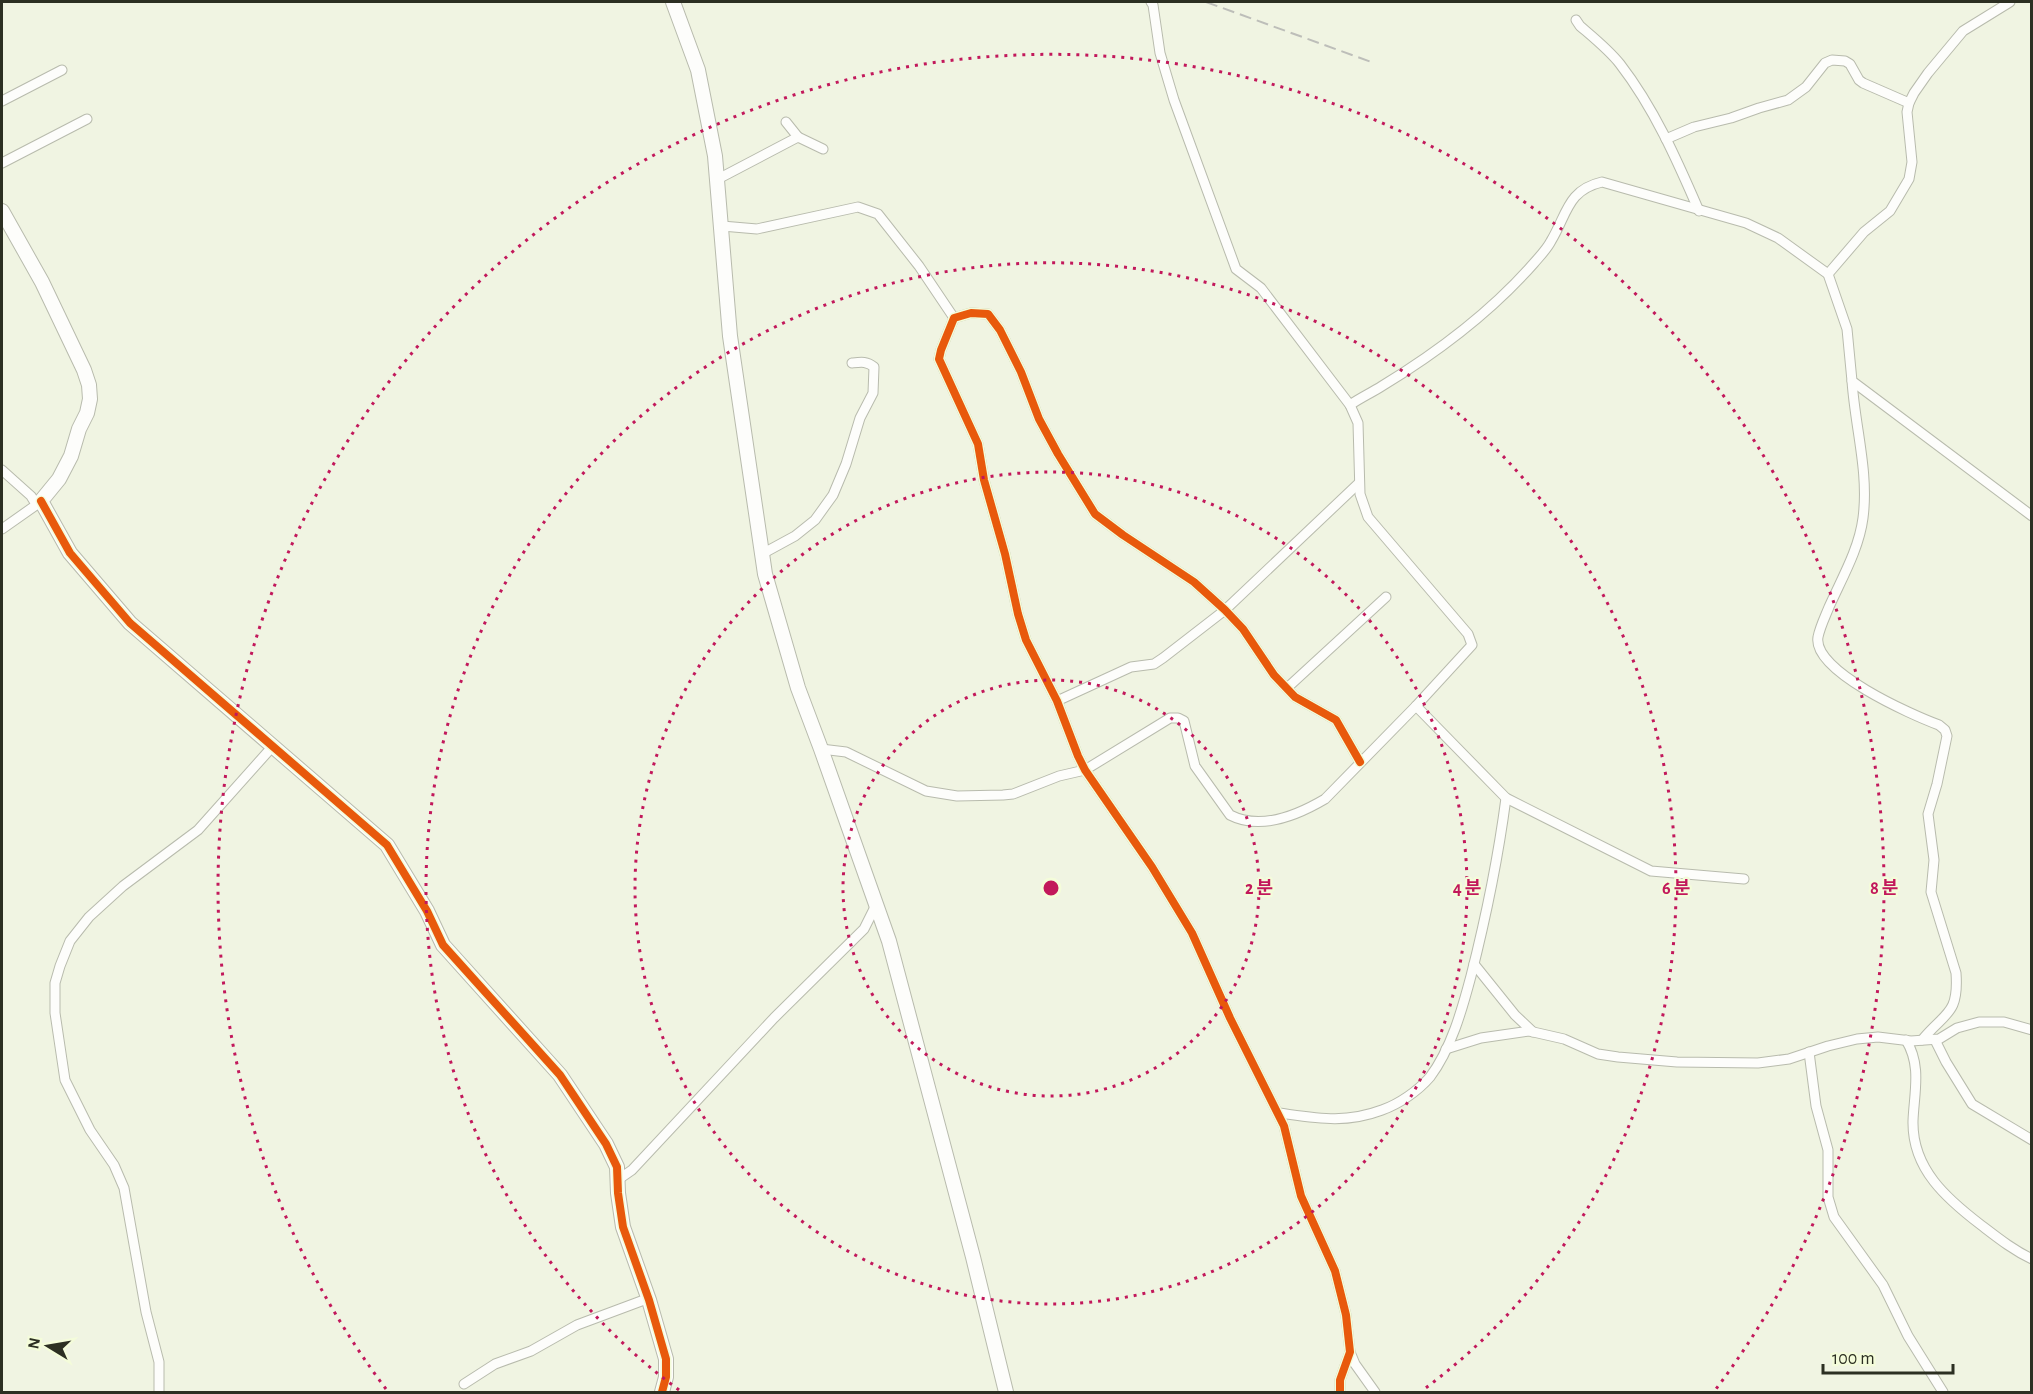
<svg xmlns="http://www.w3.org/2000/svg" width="2033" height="1394" font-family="'Alegreya Sans','Noto Sans KR',sans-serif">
  <rect width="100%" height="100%" fill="#f0f4e2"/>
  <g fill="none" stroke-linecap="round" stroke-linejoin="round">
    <!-- street casing -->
    <g stroke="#b8bbad" stroke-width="11">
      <g id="street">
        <path d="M1576 20 1580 26C1594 38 1609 50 1620 64 1654 108 1677 160 1699 211"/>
        <path d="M2 101 62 70"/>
        <path d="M786 122 798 137"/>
        <path d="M1666 139 1694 127 1731 118 1759 108 1788 100 1806 87 1825 63 1832 60 1845 61 1850 64 1859 80 1863 83 1909 103"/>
        <path d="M2 163 87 119"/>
        <path d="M718 179 798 137 823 149"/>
        <path d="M722 226 757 229 858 207 878 214 919 266 954 318"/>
        <path d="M1828 274 1864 232 1890 211 1909 179 1912 162 1907 112 1909 103 1914 93 1928 73 1963 31 2010 2"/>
        <path d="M1852 381C1855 427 1869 472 1863 518 1859 549 1842 578 1829 607 1825 617 1820 627 1818 637 1812 671 1912 715 1939 725L1945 730 1947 736 1937 784 1928 814 1934 860 1931 892 1956 973C1959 1015 1945 1012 1922 1040"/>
        <path d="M1350 405C1360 398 1371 393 1382 386 1438 352 1491 312 1534 263 1540 256 1547 249 1551 241 1567 215 1567 190 1602 182L1746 223 1778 238 1828 274 1847 329 1852 381 2032 516"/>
        <path d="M2 470 31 496 36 504"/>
        <path d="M2 529 39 503"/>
        <path d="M762 554 795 536 815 520 833 495 846 464 860 418 873 393 874 367C867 361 861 362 852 363"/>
        <path d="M1287 688 1386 597"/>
        <path d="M1057 701 1131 667 1154 664 1163 658 1225 610 1359 483"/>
        <path d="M1416 706 1506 798 1651 871 1744 879"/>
        <path d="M821 749 846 752 926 791 957 796 1003 795 1013 794 1059 776 1085 770 1170 718H1178L1184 721 1195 766 1230 815C1261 831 1298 815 1325 799L1416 706 1472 645 1468 634 1368 517 1360 494 1358 423 1350 405 1261 288 1236 269 1174 100 1160 53 1153 5 1151 2"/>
        <path d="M1474 964 1515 1015 1533 1032"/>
        <path d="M1906 1040C1922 1066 1914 1093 1913 1121 1912 1169 1947 1199 1981 1225 1998 1238 2013 1250 2032 1259"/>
        <path d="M1935 1040 1946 1062 1972 1104 2032 1140"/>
        <path d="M1446 1049 1481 1038 1529 1031 1564 1039 1598 1054 1618 1057 1677 1062 1758 1063 1789 1059 1828 1046 1857 1039 1878 1037 1911 1041 1939 1039 1957 1028 1979 1022H2004L2032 1030"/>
        <path d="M1809 1052 1816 1106 1828 1150V1197L1834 1217 1883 1285 1908 1336 1943 1392"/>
        <path d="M1279 1113C1316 1118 1345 1124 1382 1110 1399 1104 1418 1091 1430 1077 1451 1049 1462 1010 1471 976 1486 917 1498 859 1506 798"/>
        <path d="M619 1179 632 1170 774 1018 864 929 876 905"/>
        <path d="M1350 1352 1355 1364 1375 1392"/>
        <path d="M464 1384 495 1364 531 1351 577 1325 644 1300H649"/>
        <path d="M159 1392V1362L146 1312 124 1188 114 1165 90 1130 65 1080 55 1013V983L60 966 70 941 89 917 123 886 198 830 273 746"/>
        <path d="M1340 1392V1380L1350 1352 1346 1315 1335 1271 1301 1196 1284 1126 1230 1018 1192 933 1152 867 1085 770 1078 756 1057 701 1026 640 1018 614 1005 554 984 480 978 444 939 359 941 350 954 318 971 313 988 314 1000 330 1021 372 1039 419 1058 454 1095 514 1123 535 1194 582 1225 610 1243 629 1274 675 1295 697 1336 720 1360 762"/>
      </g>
    </g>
    <!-- secondary casing -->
    <g stroke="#b8bbad" stroke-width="16">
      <g id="secondary">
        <path d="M673 2 698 70 715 156 730 336 765 574 798 688 821 749 889 941 973 1257 1006 1392"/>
        <path d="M2 211 42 282 84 370 89 385 90 399 87 413 79 429 71 456 59 479 41 501 70 553 130 623 387 845 427 911 443 945 560 1075 606 1144 617 1167 618 1193 623 1227 649 1300 666 1359V1377L662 1392"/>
      </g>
    </g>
    <!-- street -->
    <use href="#street" stroke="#fdfdfb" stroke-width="9"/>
    <!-- secondary -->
    <use href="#secondary" stroke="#fdfdfb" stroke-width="14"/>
    <!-- rail -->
    <path stroke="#bdbeb9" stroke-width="2" stroke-dasharray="12 6" stroke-linecap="butt" d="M1206 2 1374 63"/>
    <!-- cycleway casing -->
    <g stroke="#f4fcda" stroke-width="11">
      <g id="cycleway">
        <path d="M41 501 70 553 130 623 387 845 427 911 443 945 560 1075 606 1144 617 1167 618 1193 623 1227 649 1300 666 1359V1377L662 1392"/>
        <path d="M1340 1392V1380L1350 1352 1346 1315 1335 1271 1301 1196 1284 1126 1230 1018 1192 933 1152 867 1085 770 1078 756 1057 701 1026 640 1018 614 1005 554 984 480 978 444 939 359 941 350 954 318 971 313 988 314 1000 330 1021 372 1039 419 1058 454 1095 514 1123 535 1194 582 1225 610 1243 629 1274 675 1295 697 1336 720 1360 762"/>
      </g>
    </g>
    <!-- cycleway -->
    <use href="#cycleway" stroke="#e8590c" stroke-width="8"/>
  </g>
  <!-- distance rings -->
  <g fill="none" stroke="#c2185b" stroke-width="3" stroke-dasharray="3 6">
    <circle cx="1051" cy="888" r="208"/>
    <circle cx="1051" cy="888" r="416"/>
    <path d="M679 1390A625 625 0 1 1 1423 1390"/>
    <path d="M386 1389A833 833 0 1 1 1716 1389"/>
  </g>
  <circle cx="1051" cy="888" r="9" fill="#c2185b" stroke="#f4fcda" stroke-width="3"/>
  <g font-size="18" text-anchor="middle" font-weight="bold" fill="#c2185b" stroke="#f4fcda" stroke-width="4.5" stroke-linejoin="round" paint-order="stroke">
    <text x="1259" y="894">2 분</text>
    <text x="1467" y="894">4 분</text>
    <text x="1676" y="894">6 분</text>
    <text x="1884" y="894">8 분</text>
  </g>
  <!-- border -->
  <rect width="2033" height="1394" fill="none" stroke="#2c2f22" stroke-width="6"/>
  <!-- north arrow -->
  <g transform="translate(48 1346) rotate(281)" stroke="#f4fcda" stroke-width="4.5" paint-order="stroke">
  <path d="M0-4.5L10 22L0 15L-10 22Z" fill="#2c2f22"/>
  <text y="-9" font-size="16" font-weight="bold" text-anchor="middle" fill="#2c2f22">N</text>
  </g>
  <!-- scale -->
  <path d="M1823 1364v9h130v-9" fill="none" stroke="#2c2f22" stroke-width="3"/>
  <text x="1832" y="1364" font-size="18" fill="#2c2f22" stroke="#f4fcda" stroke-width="4.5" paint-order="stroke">100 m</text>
</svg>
